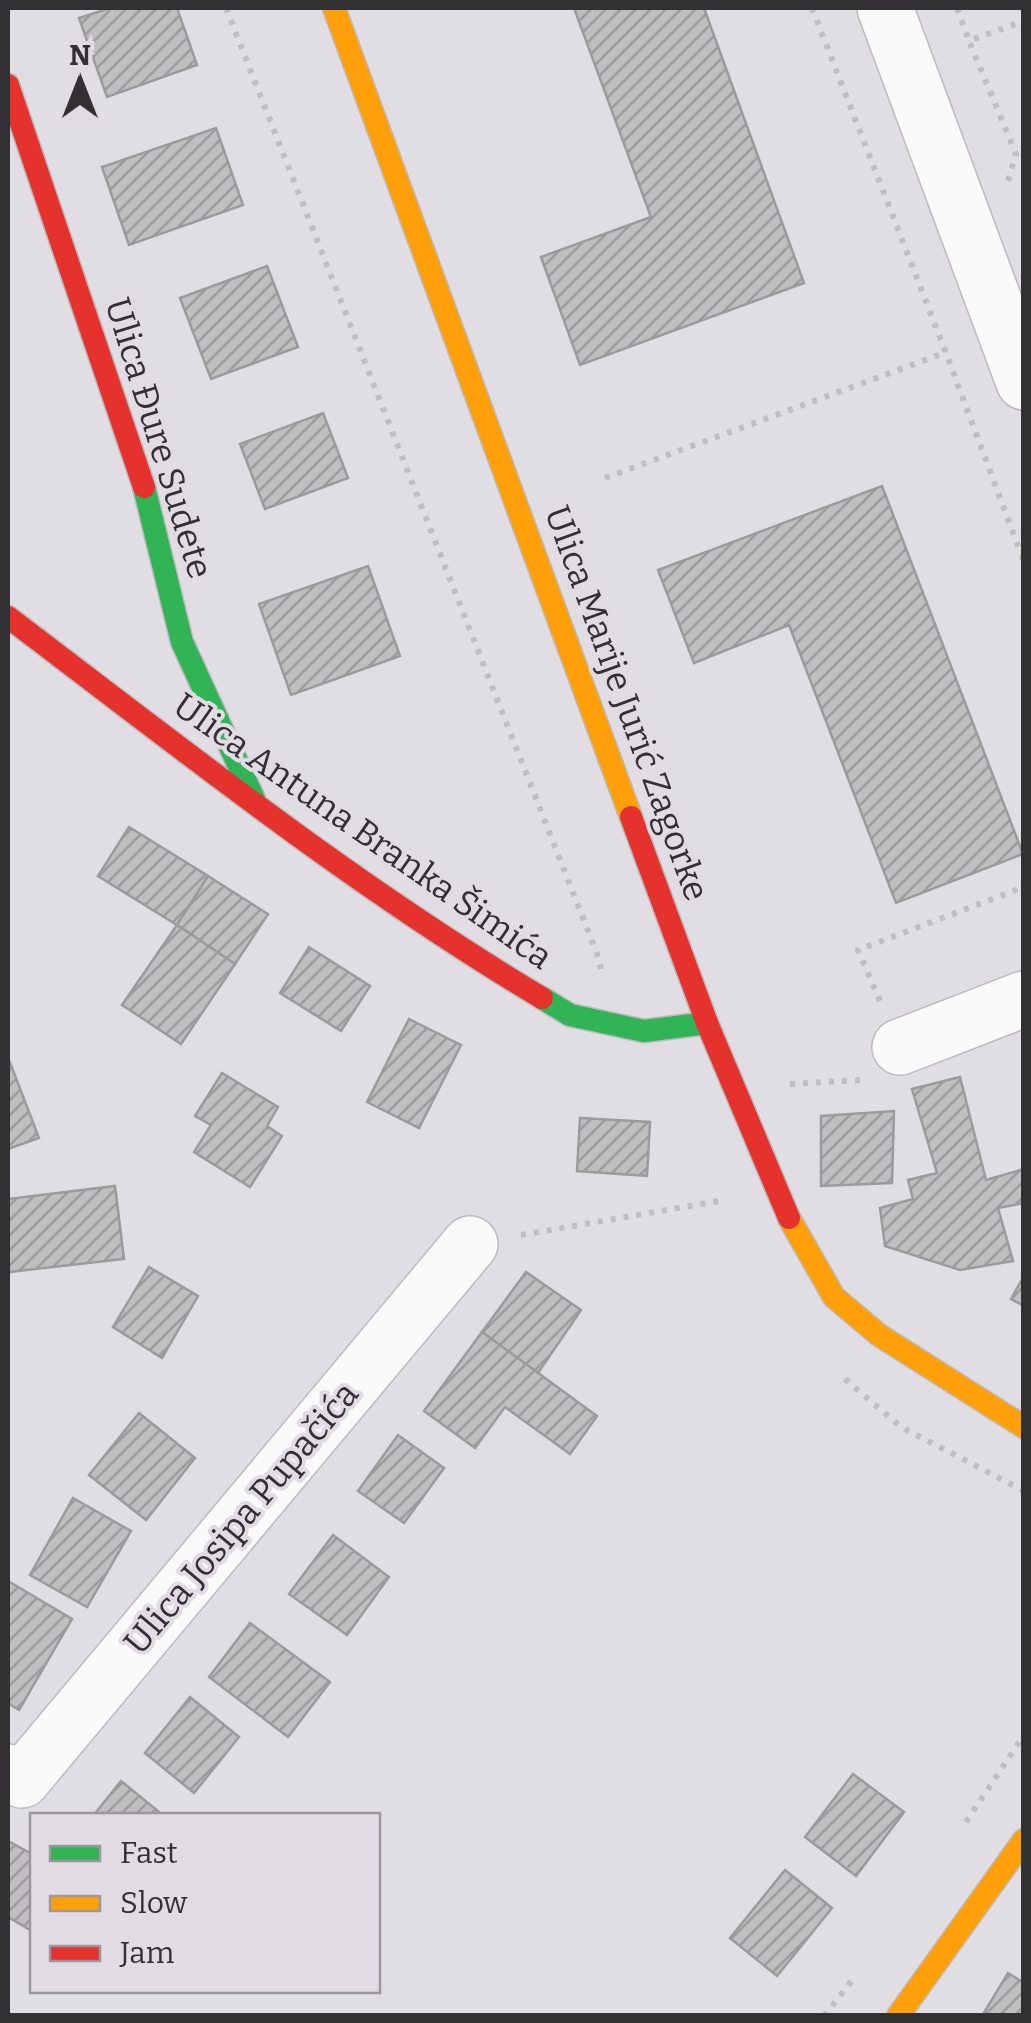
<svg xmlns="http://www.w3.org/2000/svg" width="1031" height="2023" font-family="Bitter,serif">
  <defs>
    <pattern id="building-hatch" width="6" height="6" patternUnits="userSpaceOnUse" patternTransform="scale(2.5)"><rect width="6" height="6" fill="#c0bec1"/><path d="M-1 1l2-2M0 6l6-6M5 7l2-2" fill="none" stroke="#9d9b9d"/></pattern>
  </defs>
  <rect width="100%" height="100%" fill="#e0dee2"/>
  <!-- building -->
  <g fill="url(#building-hatch)" stroke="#9c9a9d" stroke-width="2.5">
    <path d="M110 8H177L197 65 107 97 79 18Z"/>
    <path d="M574 8H704L804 283 580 365 541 257 651 217Z"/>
    <path d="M216 128 243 205 129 245 102 167Z"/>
    <path d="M267 266 298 347 211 379 180 298Z"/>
    <path d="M323 413 348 478 265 509 240 444Z"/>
    <path d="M882 486 1023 854 896 903 789 625 694 663 658 570Z"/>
    <path d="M368 566 400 656 291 695 259 604Z"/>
    <path d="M129 827 208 876 177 925 98 876Z"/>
    <path d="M208 876 268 914 235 964 177 925Z"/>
    <path d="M177 925 235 964 181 1044 122 1005Z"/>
    <path d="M309 947 370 986 341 1031 280 993Z"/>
    <path d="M409 1019 461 1045 419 1128 367 1102Z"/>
    <path d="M9 1060 39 1138 8 1149V1061Z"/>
    <path d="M222 1073 278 1107 267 1126 282 1136 250 1187 194 1152 211 1125 195 1116Z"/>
    <path d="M960 1077 986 1180 1024 1169V1203L998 1208 1013 1261 960 1270 885 1246 880 1208 913 1199 908 1180 937 1173 912 1089Z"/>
    <path d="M894 1111 892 1183 821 1186V1116Z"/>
    <path d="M580 1118 650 1122 647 1176 577 1171Z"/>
    <path d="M115 1186 124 1259 9 1272 8 1199Z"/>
    <path d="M149 1267 198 1296 162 1358 113 1327Z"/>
    <path d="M526 1272 581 1310 538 1373 482 1332Z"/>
    <path d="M1024 1276V1306L1011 1299Z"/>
    <path d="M482 1332 597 1416 570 1454 505 1407 475 1448 424 1411Z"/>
    <path d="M139 1413 195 1458 146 1520 89 1475Z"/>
    <path d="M398 1435 444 1468 404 1523 358 1491Z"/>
    <path d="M73 1498 131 1531 87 1607 30 1575Z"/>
    <path d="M333 1535 389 1577 347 1635 289 1594Z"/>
    <path d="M8 1581 72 1619 19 1710 8 1703Z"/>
    <path d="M250 1623 330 1682 288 1737 209 1677Z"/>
    <path d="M190 1697 239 1737 194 1793 145 1753Z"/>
    <path d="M853 1774 904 1812 856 1876 805 1837Z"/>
    <path d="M121 1781 164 1816H93Z"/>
    <path d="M8 1841 32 1854V1931L8 1917Z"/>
    <path d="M785 1870 832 1908 777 1976 730 1938Z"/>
    <path d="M1008 1973 1024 1983V2016H982Z"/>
  </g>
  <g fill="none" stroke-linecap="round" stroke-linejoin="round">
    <!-- street casing -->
    <g stroke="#bcbabe" stroke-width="58">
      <g id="street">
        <path d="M885 8 1024 382"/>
        <path d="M900 1047 1024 999"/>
        <path d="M8 1772 22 1780 470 1244"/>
      </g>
    </g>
    <!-- fast casing -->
    <g stroke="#bcbabe" stroke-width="25">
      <g id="fast">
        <path d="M144 487 182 642 254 799"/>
        <path d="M542 998 570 1015 644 1031 707 1023"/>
      </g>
    </g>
    <!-- slow casing -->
    <g stroke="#bcbabe" stroke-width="25">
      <g id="slow">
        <path d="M334 8 631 817"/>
        <path d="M789 1218 834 1297 879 1335 1024 1427"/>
        <path d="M898 2016 1024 1840"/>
      </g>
    </g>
    <!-- jam casing -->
    <g stroke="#bcbabe" stroke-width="25">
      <g id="jam">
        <path d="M8 85 144 487"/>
        <path d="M8 617C182 749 354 886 542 998"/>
        <path d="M631 817 707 1023 789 1218"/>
      </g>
    </g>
    <!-- path -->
    <g stroke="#bfbfc0" stroke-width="6" stroke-dasharray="5 8" stroke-linecap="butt">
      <path d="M226 8 599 959 601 971"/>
      <path d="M812 8 946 353 1024 562"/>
      <path d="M957 8 969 41"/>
      <path d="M1008 181 1016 154 969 41 1024 21"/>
      <path d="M605 478 947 352"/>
      <path d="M880 1001 858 950 1024 887"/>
      <path d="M790 1084 862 1080"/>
      <path d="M521 1235 725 1200"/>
      <path d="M845 1379 901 1427 1024 1491"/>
      <path d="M966 1822 1024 1735"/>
      <path d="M824 2016 854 1978"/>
    </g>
    <!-- street -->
    <use href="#street" stroke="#fafafb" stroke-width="55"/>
    <!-- fast -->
    <use href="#fast" stroke="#30b455" stroke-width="22"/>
    <!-- slow -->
    <use href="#slow" stroke="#ff9f0a" stroke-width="22"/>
    <!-- jam -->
    <use href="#jam" stroke="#e5322d" stroke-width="22"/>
  </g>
  <g text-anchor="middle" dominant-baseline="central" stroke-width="8" stroke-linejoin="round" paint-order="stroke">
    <!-- street labels -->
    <g font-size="35" fill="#323033" stroke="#e1dce4">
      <text transform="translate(159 438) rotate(73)">Ulica Đure Sudete</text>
      <text transform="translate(627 703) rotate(70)">Ulica Marije Jurić Zagorke</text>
      <text transform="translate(363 831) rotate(35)">Ulica Antuna Branka Šimića</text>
      <text transform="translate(241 1518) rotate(-50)">Ulica Josipa Pupačića</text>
    </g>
  </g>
  <!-- border -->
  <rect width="1031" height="2023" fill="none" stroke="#323033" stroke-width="20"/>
  <!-- legend -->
  <rect x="30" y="1813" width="350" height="180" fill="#e1dce4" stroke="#9b979d" stroke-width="2.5"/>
  <rect x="50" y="1846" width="50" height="15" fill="#30b455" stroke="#9b979d" stroke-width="2.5"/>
  <text x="120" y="1863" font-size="30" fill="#323033">Fast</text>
  <rect x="50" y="1896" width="50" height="15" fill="#ff9f0a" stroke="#9b979d" stroke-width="2.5"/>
  <text x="120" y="1913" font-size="30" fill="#323033">Slow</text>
  <rect x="50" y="1946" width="50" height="15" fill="#e5322d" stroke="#9b979d" stroke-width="2.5"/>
  <text x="120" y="1963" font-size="30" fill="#323033">Jam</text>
  <!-- north arrow -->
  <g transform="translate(80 80)" stroke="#e1dce4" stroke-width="8" paint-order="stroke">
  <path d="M0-8L18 38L0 25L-18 38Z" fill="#323033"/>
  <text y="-15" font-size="28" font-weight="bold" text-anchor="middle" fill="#323033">N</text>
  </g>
</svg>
